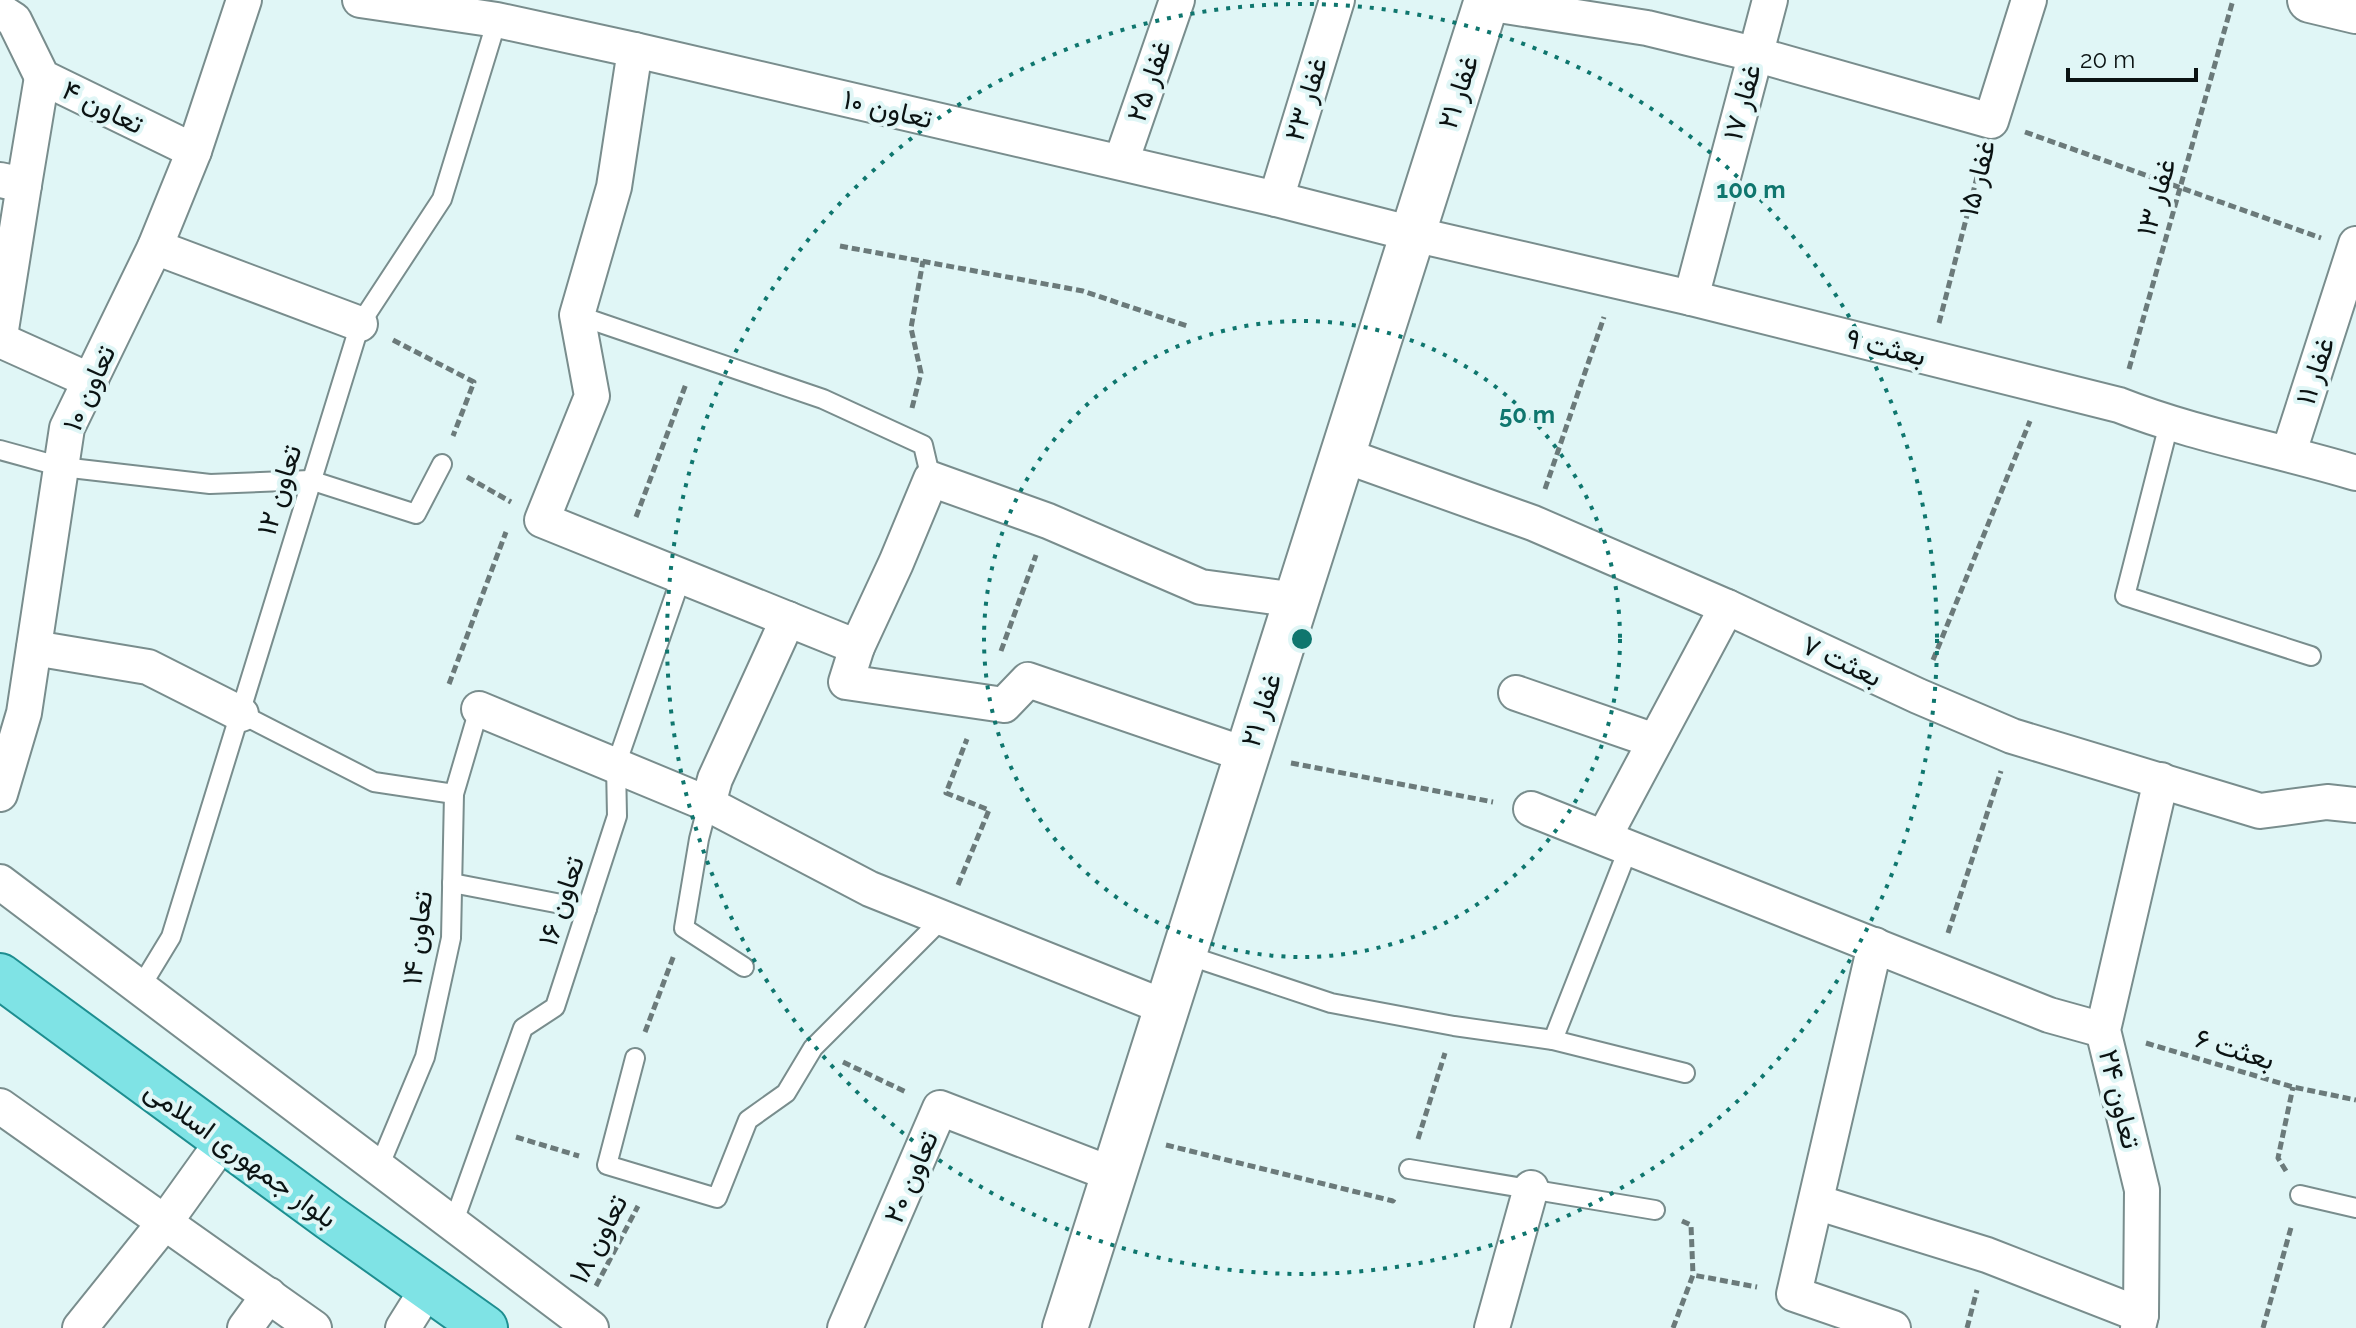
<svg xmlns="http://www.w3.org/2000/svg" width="2356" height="1328" font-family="Raleway,Vazirmatn,sans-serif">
  <rect width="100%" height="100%" fill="#e0f6f6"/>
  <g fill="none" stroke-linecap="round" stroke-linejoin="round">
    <!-- lane casing -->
    <g stroke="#798d8d" stroke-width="22">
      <g id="lane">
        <path d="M577 315 823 399 923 445 931 479"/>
        <path d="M2169 424 2125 596 2311 656"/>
        <path d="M0 450 62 467 210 484 310 480 416 514 442 464"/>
        <path d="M241 714 374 782 454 794"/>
        <path d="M708 804 699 839 684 928 744 967"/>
        <path d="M452 883 587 909"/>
        <path d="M1184 954 1331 1003 1454 1026 1553 1040 1685 1073"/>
        <path d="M140 988 171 937 360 324 442 199 497 20"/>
        <path d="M1553 1040 1629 847"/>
        <path d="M635 1058 607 1165 717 1198 748 1120 786 1093 813 1048 944 917"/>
        <path d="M379 1167 425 1057 451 938 454 794 479 709"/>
        <path d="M1409 1169 1655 1210"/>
        <path d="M2300 1195 2356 1208"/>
        <path d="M453 1224 523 1028 555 1007 617 816 616 765 682 575"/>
      </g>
    </g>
    <!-- street casing -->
    <g stroke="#798d8d" stroke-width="38">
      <g id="street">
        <path d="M360 0 497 20 635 50 1276 199 1413 234 1691 298 2119 405C2195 435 2277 449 2356 473"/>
        <path d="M1486 3 1647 28 1754 54 1991 121 2029 0"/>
        <path d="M0 11 14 20 42 77 194 151"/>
        <path d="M635 50 614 187 577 315 592 396 542 520 857 647 846 682 1004 705 1028 680 1247 755"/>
        <path d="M1121 162 1177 0"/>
        <path d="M0 180 24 185 42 77"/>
        <path d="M1276 199 1337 0"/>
        <path d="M155 247 360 324"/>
        <path d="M1691 298 1770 0"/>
        <path d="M0 336 24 185"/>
        <path d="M0 340 91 381"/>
        <path d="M2289 452 2356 244"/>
        <path d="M1343 455 1533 523 1727 607 1918 696 2012 736 2260 811 2327 802 2356 805"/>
        <path d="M857 647 896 563 931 479 1048 521 1201 587 1297 600"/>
        <path d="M34 648 148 667 241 714"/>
        <path d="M1516 693 1655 741"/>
        <path d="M479 709 708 804 870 889 1167 1008"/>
        <path d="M0 794 24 713 67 428 155 247 194 151 244 0"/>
        <path d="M708 804 715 779 788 619"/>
        <path d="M1531 809 2049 1015 2103 1030"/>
        <path d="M1604 837 1727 607"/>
        <path d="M0 882 591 1328"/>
        <path d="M1875 945 1794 1294 1893 1328"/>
        <path d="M0 1106 314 1328"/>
        <path d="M1816 1202 1987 1255 2141 1315"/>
        <path d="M80 1328 165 1222 223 1141"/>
        <path d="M245 1328 269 1295"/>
        <path d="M403 1328 428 1288"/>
        <path d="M845 1328 940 1108 1114 1175"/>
        <path d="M1492 1328 1531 1188"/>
        <path d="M2138 1328 2141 1315 2142 1190 2103 1030 2161 780"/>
      </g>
    </g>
    <!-- secondary casing -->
    <g stroke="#798d8d" stroke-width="48">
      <g id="secondary">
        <path d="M2310 0 2356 11"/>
        <path d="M1065 1328 1487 0"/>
      </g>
    </g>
    <!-- primary casing -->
    <g stroke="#1e8e90" stroke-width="48">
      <path id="primary" d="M0 976 330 1218 485 1328"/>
    </g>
    <!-- path -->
    <g stroke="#6b7a7a" stroke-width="5" stroke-dasharray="8 4" stroke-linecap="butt">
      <path d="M2025 132 2321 238"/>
      <path d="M840 246 1083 291 1187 326"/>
      <path d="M1939 323 1982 158"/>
      <path d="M393 340 474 382 453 436"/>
      <path d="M2129 369 2233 0"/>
      <path d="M912 408 921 373 911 328 923 261"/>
      <path d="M467 477 511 502"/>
      <path d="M1545 489 1604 317"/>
      <path d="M636 517 686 384"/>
      <path d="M1001 651 1036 555"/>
      <path d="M1933 660 2030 421"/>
      <path d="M449 684 506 532"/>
      <path d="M1291 763 1493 802"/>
      <path d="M958 885 989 810 946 793 967 739"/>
      <path d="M1948 933 2001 771"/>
      <path d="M645 1032 674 955"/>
      <path d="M2146 1043 2293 1087 2356 1100"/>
      <path d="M843 1062 906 1092"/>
      <path d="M516 1137 579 1156"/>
      <path d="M1418 1139 1445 1053"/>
      <path d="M1166 1145 1393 1201 1395 1197"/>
      <path d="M2286 1171 2278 1158 2293 1087"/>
      <path d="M1682 1221 1691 1225 1693 1275"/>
      <path d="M596 1286 638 1206"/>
      <path d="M1673 1328 1693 1275 1757 1287"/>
      <path d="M1967 1328 1977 1290"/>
      <path d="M2263 1328 2292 1224"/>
    </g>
    <!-- lane -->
    <use href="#lane" stroke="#fff" stroke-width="18"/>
    <!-- street -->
    <use href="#street" stroke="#fff" stroke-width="34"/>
    <!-- secondary -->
    <use href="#secondary" stroke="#fff" stroke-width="44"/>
    <!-- primary -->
    <use href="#primary" stroke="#7fe3e5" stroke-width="44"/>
  </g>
  <!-- distance rings -->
  <g fill="none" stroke="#0f766e" stroke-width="4" stroke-dasharray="4 8">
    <circle cx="1302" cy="639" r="318"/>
    <circle cx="1302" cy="639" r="635"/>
  </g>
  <g text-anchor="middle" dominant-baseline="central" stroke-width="8" stroke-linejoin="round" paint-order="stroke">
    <!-- street labels -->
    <g font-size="28" fill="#0b1313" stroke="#e0f6f6">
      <text transform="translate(1149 81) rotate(-71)">غفار ۲۵</text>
      <text transform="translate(1458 92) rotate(-72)">غفار ۲۱</text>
      <text transform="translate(1306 99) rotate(-73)">غفار ۲۳</text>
      <text transform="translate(1742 102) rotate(-75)">غفار ۱۷</text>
      <text transform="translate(103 107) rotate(26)">تعاون ۴</text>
      <text transform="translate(888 109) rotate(13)">تعاون ۱۰</text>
      <text transform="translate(1977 178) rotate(-76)">غفار ۱۵</text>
      <text transform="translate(2156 197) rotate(-74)">غفار ۱۳</text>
      <text transform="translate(1886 347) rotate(14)">بعثت ۹</text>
      <text transform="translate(2315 371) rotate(-72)">غفار ۱۱</text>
      <text transform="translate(89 388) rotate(-66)">تعاون ۱۰</text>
      <text transform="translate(279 490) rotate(-73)">تعاون ۱۲</text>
      <text transform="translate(1842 661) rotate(25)">بعثت ۷</text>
      <text transform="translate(1261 710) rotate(-72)">غفار ۲۱</text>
      <text transform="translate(561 901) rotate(-72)">تعاون ۱۶</text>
      <text transform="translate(417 938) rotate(-83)">تعاون ۱۴</text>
      <text transform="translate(2235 1049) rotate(17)">بعثت ۶</text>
      <text transform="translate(2120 1099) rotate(76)">تعاون ۲۴</text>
      <text transform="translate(241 1154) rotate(36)">بلوار جمهوری اسلامی</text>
      <text transform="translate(911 1177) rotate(-67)">تعاون ۲۰</text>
      <text transform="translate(598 1239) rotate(-63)">تعاون ۱۸</text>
    </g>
  </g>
  <circle cx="1302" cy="639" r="12" fill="#0f766e" stroke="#e0f6f6" stroke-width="4"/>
  <g font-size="24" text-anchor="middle" font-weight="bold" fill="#0f766e" stroke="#e0f6f6" stroke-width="8" stroke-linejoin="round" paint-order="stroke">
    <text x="1751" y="198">100 m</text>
    <text x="1527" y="423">50 m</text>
  </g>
  <!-- scale -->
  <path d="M2068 68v12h128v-12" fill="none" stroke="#0b1313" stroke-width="4"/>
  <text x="2080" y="68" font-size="24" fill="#0b1313" stroke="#e0f6f6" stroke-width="6" paint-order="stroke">20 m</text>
</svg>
